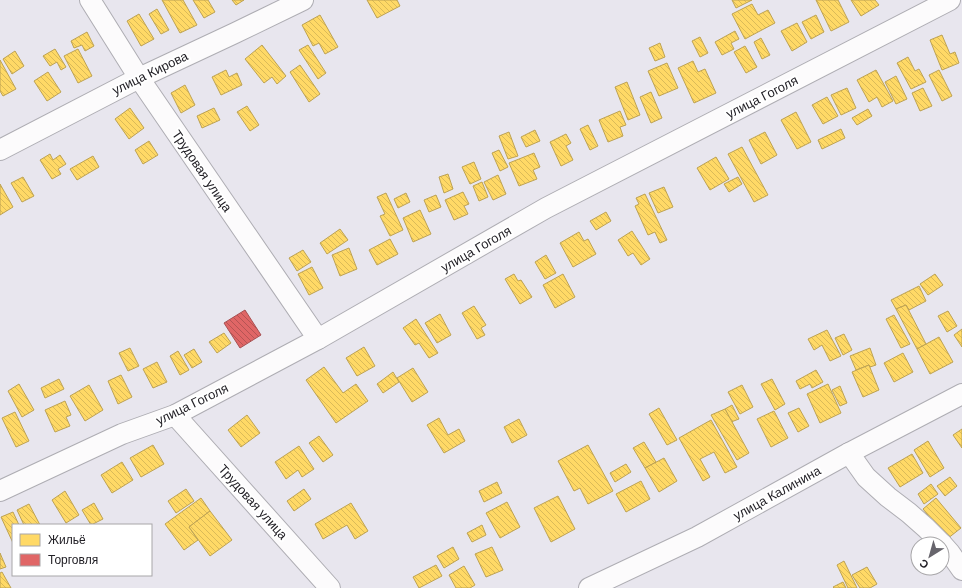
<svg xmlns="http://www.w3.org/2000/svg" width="962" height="588" font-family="'DM Sans',sans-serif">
  <defs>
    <pattern id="homes-back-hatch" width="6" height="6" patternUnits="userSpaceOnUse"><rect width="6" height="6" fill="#ffd966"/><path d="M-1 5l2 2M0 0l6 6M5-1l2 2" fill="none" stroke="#daba58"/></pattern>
    <pattern id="shops-back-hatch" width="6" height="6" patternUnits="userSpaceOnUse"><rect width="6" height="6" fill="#e06666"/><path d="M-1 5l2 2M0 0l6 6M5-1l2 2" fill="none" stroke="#b55454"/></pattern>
  </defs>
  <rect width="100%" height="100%" fill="#e8e6ee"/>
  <!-- homes -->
  <g fill="url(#homes-back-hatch)" stroke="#bda253">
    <path d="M162 0H183L197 25 180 33Z"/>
    <path d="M193 0H208L215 12 204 18Z"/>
    <path d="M232 0H244L236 5Z"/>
    <path d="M367 0H397L400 6 377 18Z"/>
    <path d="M732 0H752L736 8Z"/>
    <path d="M816 0H838L849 22 831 31Z"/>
    <path d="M851 0H875L879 5 861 16Z"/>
    <path d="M752 4 758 15 768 10 775 23 745 39 732 14Z"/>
    <path d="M157 9 169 30 161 34 149 14Z"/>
    <path d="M139 14 154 39 141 46 127 21Z"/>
    <path d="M320 15 338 47 325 54 319 43 313 46 302 25Z"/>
    <path d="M816 15 824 32 811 39 802 22Z"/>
    <path d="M797 23 807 42 792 51 781 31Z"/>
    <path d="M735 31 739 39 731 43 734 49 722 55 715 42Z"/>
    <path d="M87 32 94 46 85 51 82 45 74 48 71 41Z"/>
    <path d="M942 35 950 54 955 52 959 63 942 70 930 40Z"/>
    <path d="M700 37 708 53 700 57 692 41Z"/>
    <path d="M761 38 770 55 762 59 754 42Z"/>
    <path d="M660 43 665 57 655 61 649 48Z"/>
    <path d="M262 45 286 76 277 84 272 77 264 83 245 59Z"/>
    <path d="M308 45 326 73 318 79 299 50Z"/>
    <path d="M745 46 757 67 746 73 734 52Z"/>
    <path d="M55 49 66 67 61 70 57 62 50 66 43 56Z"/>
    <path d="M78 49 92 76 78 83 64 56Z"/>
    <path d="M15 51 24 66 12 74 3 59Z"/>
    <path d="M908 57 915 71 919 69 926 82 911 89 897 63Z"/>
    <path d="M0 60 16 89 3 96 0 91Z"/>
    <path d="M693 61 698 72 705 69 716 93 694 103 678 68Z"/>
    <path d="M667 63 678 88 659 96 648 71Z"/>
    <path d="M300 65 320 94 309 102 290 72Z"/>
    <path d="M226 70 229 77 237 73 242 85 221 95 212 77Z"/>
    <path d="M876 70 893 101 882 107 877 97 869 102 857 80Z"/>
    <path d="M939 70 952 96 942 101 929 75Z"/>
    <path d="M48 72 61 92 47 101 34 81Z"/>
    <path d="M896 76 907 99 896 104 885 82Z"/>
    <path d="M627 82 640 115 628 120 615 87Z"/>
    <path d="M185 85 195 105 181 113 171 93Z"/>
    <path d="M847 88 856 108 841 115 831 95Z"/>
    <path d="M923 88 932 106 920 111 912 93Z"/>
    <path d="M651 92 662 118 651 123 640 97Z"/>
    <path d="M827 97 838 116 823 124 812 105Z"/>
    <path d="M247 106 259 125 250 131 237 112Z"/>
    <path d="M130 108 144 128 129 139 115 119Z"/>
    <path d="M214 108 220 120 202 128 197 116Z"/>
    <path d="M868 109 872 116 857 125 852 118Z"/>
    <path d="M620 111 626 125 620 127 623 136 608 142 599 120Z"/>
    <path d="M796 112 811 142 797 149 781 120Z"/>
    <path d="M588 125 598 146 590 150 580 129Z"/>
    <path d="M841 129 845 138 822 149 818 140Z"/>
    <path d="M535 130 540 141 526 147 521 137Z"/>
    <path d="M509 132 518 156 508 159 499 136Z"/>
    <path d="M765 132 777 155 761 164 749 140Z"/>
    <path d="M566 134 571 143 566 146 573 160 561 166 550 142Z"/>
    <path d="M149 141 158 155 143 164 135 150Z"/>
    <path d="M742 147 768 195 754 202 728 154Z"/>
    <path d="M499 150 508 167 500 171 492 153Z"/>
    <path d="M534 153 540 167 533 170 537 179 519 186 509 163Z"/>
    <path d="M50 154 53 160 60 155 66 164 58 169 61 174 52 179 40 160Z"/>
    <path d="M93 156 99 167 77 180 70 169Z"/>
    <path d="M716 157 729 179 710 190 697 168Z"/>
    <path d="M474 162 481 179 470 184 462 167Z"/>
    <path d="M448 174 453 189 444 193 439 177Z"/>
    <path d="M498 175 506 194 493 200 484 182Z"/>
    <path d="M23 177 34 196 22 202 11 183Z"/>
    <path d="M738 177 742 184 729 192 724 184Z"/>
    <path d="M482 182 488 197 479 201 473 186Z"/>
    <path d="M0 184 13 207 0 215Z"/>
    <path d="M664 187 673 207 658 213 649 193Z"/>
    <path d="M463 192 469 204 464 206 468 214 454 220 445 200Z"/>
    <path d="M386 193 403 230 390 236 380 216 385 214 377 197Z"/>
    <path d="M406 193 410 202 398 208 394 199Z"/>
    <path d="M645 194 667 240 660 243 655 232 648 235 635 206 639 204 636 198Z"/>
    <path d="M436 195 441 207 429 212 424 200Z"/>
    <path d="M420 210 431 234 413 242 403 218Z"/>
    <path d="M606 212 611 221 596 230 590 221Z"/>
    <path d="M340 229 348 240 327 254 320 243Z"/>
    <path d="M632 231 650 259 641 265 633 253 628 256 618 240Z"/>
    <path d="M579 232 584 241 588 239 596 254 573 267 560 243Z"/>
    <path d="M390 239 398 254 377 265 369 250Z"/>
    <path d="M349 248 357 269 340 276 332 255Z"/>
    <path d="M303 250 311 262 297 271 289 258Z"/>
    <path d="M546 255 556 273 545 279 535 262Z"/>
    <path d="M312 267 323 288 309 295 298 274Z"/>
    <path d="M514 274 518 281 521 280 532 297 520 304 505 279Z"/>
    <path d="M563 274 575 297 555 308 543 285Z"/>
    <path d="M935 274 943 285 928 295 920 284Z"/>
    <path d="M919 286 926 301 909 310 906 305 896 309 891 300Z"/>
    <path d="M906 305 926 344 917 349 896 309Z"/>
    <path d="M474 306 486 325 481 328 485 335 477 339 462 313Z"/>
    <path d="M948 311 957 326 947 332 938 316Z"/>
    <path d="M440 314 451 335 437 343 425 323Z"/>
    <path d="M894 315 910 344 901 348 886 319Z"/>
    <path d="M416 319 438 353 429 358 419 343 415 345 403 328Z"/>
    <path d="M962 329V347L954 335Z"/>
    <path d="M827 330 841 356 830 361 822 345 814 350 808 339Z"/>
    <path d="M224 333 231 343 217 353 209 342Z"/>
    <path d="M844 334 852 350 843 355 835 338Z"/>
    <path d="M939 337 953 362 930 374 917 349Z"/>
    <path d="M364 347 375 366 357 376 346 358Z"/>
    <path d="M130 348 139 366 128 371 119 353Z"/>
    <path d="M870 348 876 365 870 367 869 365 856 370 850 356Z"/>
    <path d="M194 349 202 362 192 368 184 355Z"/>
    <path d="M178 351 189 370 180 375 170 356Z"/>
    <path d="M903 353 913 372 894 382 884 363Z"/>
    <path d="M157 362 167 382 153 388 143 369Z"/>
    <path d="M869 365 879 390 863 397 852 372Z"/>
    <path d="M324 367 343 393 356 384 368 401 336 423 306 380Z"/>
    <path d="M413 368 428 392 412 402 397 378Z"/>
    <path d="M816 370 823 382 812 388 810 384 800 389 796 381Z"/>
    <path d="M393 372 399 382 383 393 377 384Z"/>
    <path d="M121 375 132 397 118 404 108 381Z"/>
    <path d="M59 379 64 389 45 398 41 388Z"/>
    <path d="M772 379 785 404 775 410 761 384Z"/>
    <path d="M19 384 34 410 22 417 8 391Z"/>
    <path d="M828 384 841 413 820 423 807 394Z"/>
    <path d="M89 385 103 410 85 421 70 396Z"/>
    <path d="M742 385 753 407 740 414 728 392Z"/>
    <path d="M840 386 847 403 840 406 832 390Z"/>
    <path d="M65 401 71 415 66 417 70 426 55 432 45 410Z"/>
    <path d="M732 405 739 419 731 422 725 409Z"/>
    <path d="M659 408 677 440 667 445 649 414Z"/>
    <path d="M799 408 809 426 798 432 788 413Z"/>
    <path d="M725 409 749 453 737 460 711 415Z"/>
    <path d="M774 411 788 438 771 447 757 419Z"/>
    <path d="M15 412 29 441 16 447 2 418Z"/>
    <path d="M247 415 260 433 241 447 228 430Z"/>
    <path d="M439 418 448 435 459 429 465 441 444 453 427 425Z"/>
    <path d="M519 419 527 435 512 443 504 427Z"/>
    <path d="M711 420 737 467 725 473 714 452 700 459 710 477 703 481 679 438Z"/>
    <path d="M962 429V448L953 435Z"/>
    <path d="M319 436 333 455 323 462 309 443Z"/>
    <path d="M928 441 944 468 930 477 914 450Z"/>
    <path d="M644 442 656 462 645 468 633 448Z"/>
    <path d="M153 445 164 464 141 477 130 458Z"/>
    <path d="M588 445 613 491 588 504 580 488 574 491 558 461Z"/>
    <path d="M299 446 314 469 302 477 298 470 286 479 275 462Z"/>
    <path d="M912 454 923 473 900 487 888 468Z"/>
    <path d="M664 458 677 481 659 492 645 468Z"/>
    <path d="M122 462 133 480 112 493 101 475Z"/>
    <path d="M626 464 631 472 615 482 610 473Z"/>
    <path d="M950 477 957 486 945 496 937 486Z"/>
    <path d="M641 481 650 499 626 512 616 494Z"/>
    <path d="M497 482 502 493 484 502 479 491Z"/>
    <path d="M931 484 938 494 924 504 918 494Z"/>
    <path d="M186 489 194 501 176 513 168 501Z"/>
    <path d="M304 489 311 499 294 511 287 501Z"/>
    <path d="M65 491 79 515 66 523 52 500Z"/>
    <path d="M558 496 575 529 551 542 534 508Z"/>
    <path d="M201 498 210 511 189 527 198 540 184 550 165 524Z"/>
    <path d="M936 498 961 528 947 539 923 509Z"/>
    <path d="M507 502 520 527 500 538 486 513Z"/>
    <path d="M94 503 103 519 91 525 82 510Z"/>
    <path d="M351 503 368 531 355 539 347 525 323 539 315 524Z"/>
    <path d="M29 504 40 525H24L17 510Z"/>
    <path d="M210 511 232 540 210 556 189 527Z"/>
    <path d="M13 512 19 525H13V543L1 517Z"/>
    <path d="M482 525 486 535 472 542 467 533Z"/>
    <path d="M453 547 459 559 444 568 437 556Z"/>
    <path d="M492 547 503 570 486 577 475 554Z"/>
    <path d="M0 553 6 567 0 569Z"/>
    <path d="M844 561 857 588H848L837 565Z"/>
    <path d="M436 565 442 576 419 588 413 577Z"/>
    <path d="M464 566 475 585 470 588H456L449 575Z"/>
    <path d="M867 567 877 584 870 588H860L852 575Z"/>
    <path d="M2 572 11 588H0V573Z"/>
    <path d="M843 582 846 588H834L833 587Z"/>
  </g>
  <!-- shops -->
  <path fill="url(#shops-back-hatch)" stroke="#a75153" d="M245 310 261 335 240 348 224 323Z"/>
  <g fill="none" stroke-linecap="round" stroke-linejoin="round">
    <!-- minor casing -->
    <g stroke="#aeadb3" stroke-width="22">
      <g id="minor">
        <path d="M90 0 139 78 318 339"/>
        <path d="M0 150 139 78 235 33 303 0"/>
        <path d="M175 415 330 588"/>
        <path d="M849 453 866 477 888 497 909 513 926 528 942 544"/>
        <path d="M0 491 122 434 175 415 318 339 546 208 950 0"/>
        <path d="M942 544 950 553 962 570"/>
        <path d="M589 588 697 537 849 453 962 394"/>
      </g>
    </g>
    <!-- minor -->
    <use href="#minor" stroke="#fcfbfc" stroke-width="20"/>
  </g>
  <g text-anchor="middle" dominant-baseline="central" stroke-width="4" stroke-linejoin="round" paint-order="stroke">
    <!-- street labels -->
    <g font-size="13" fill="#222026" stroke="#fff">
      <text transform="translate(150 73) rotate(-26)">улица Кирова</text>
      <text transform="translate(762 97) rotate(-27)">улица Гоголя</text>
      <text transform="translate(202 171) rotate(56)">Трудовая улица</text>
      <text transform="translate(476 249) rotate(-30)">улица Гоголя</text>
      <text transform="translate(192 404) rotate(-26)">улица Гоголя</text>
      <text transform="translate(777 493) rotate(-29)">улица Калинина</text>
      <text transform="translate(253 502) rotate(48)">Трудовая улица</text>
    </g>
  </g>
  <!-- legend -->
  <rect x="12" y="524" width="140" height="52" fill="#ffffff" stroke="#a7a6a8"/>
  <rect x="20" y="534" width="20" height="12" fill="#ffd966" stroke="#a7a6a8"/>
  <text x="48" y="544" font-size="12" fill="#222026">Жильё</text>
  <rect x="20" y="554" width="20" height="12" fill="#e06666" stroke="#a7a6a8"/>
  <text x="48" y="564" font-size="12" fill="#222026">Торговля</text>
  <!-- north arrow -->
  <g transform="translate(930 556) rotate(217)"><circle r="19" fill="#ffffff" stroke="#a7a6a8"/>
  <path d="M0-3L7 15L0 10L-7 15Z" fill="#67656c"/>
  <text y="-6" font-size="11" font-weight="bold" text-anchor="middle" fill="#222026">С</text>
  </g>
</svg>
